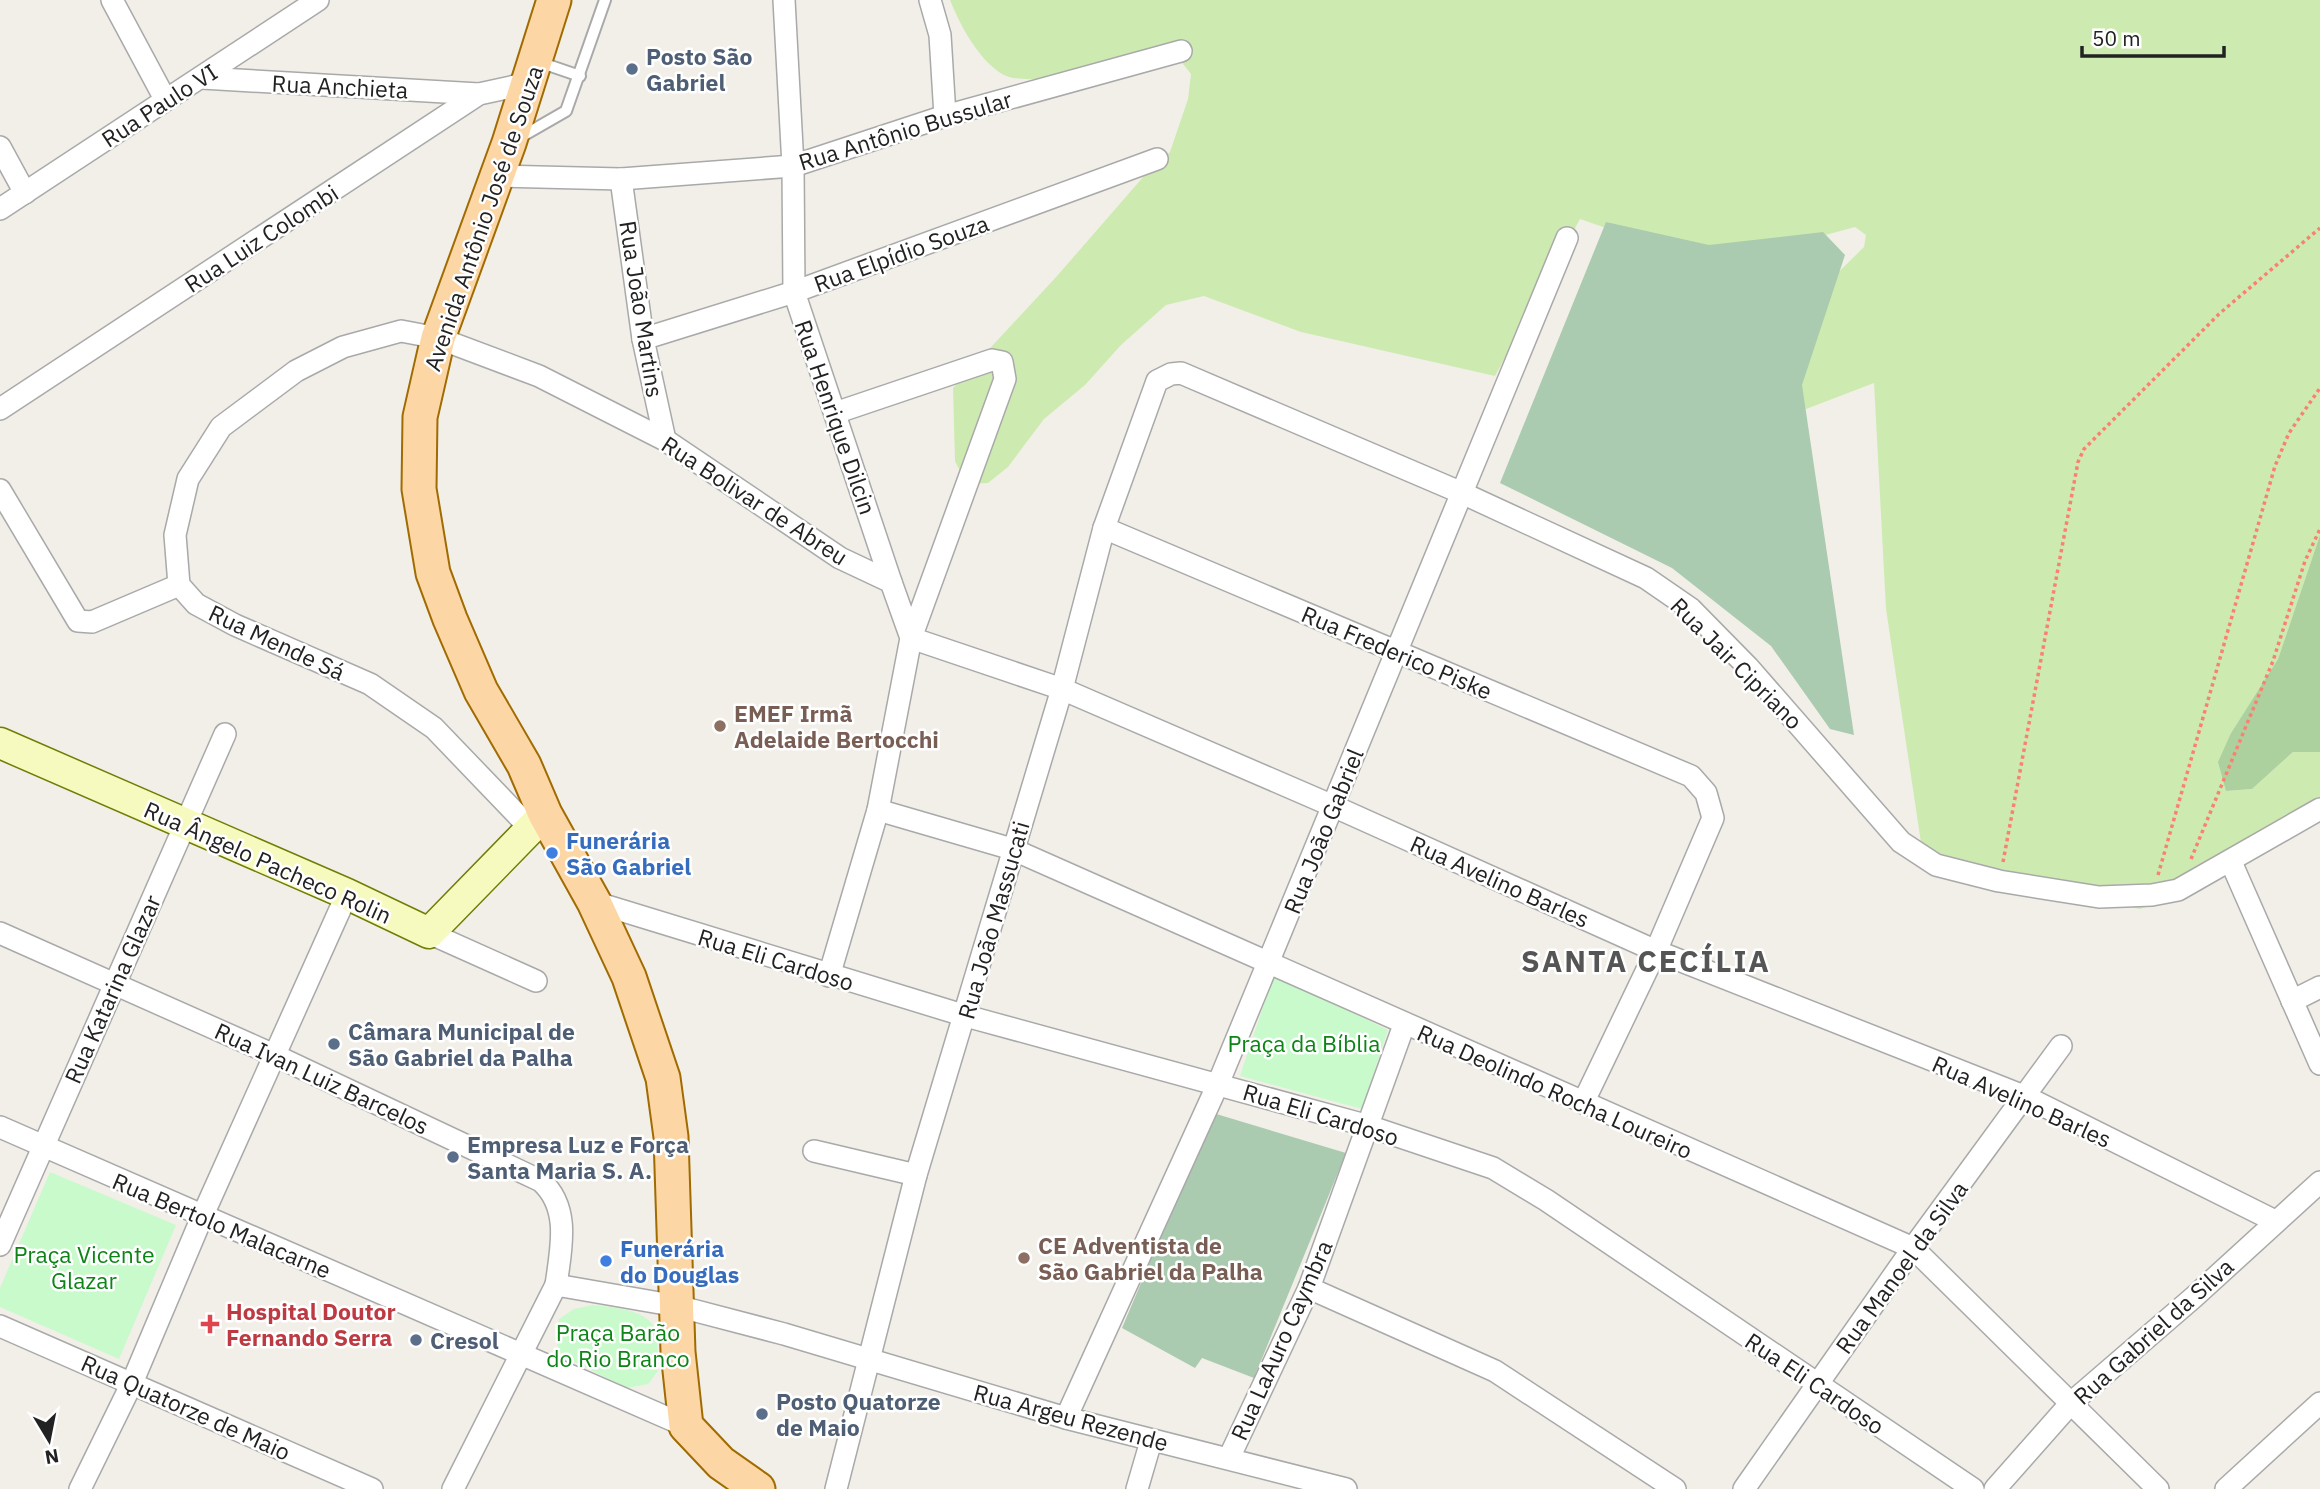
<svg xmlns="http://www.w3.org/2000/svg" width="2320" height="1489" font-family="'IBM Plex Sans',sans-serif">
  <rect width="100%" height="100%" fill="#f2efe9"/>
  <!-- grass -->
  <path fill="#cdebb0" d="M950 0H2320V535L2278 659 2231 733 2226 791 2252 789 2293 752H2320V819L2196 890 2140 909 2040 889 1923 856 1886 609 1874 383 1764 425 1809 301 1864 247 1866 235 1855 227 1785 246 1690 257 1580 219 1495 376 1301 332 1204 296 1166 305 1121 345 1085 385 1044 419 1008 467 988 483 966 484 955 461 953 388 1057 276 1144 176 1170 152 1188 99 1191 74 1175 54C1141 61 1029 91 1002 74 978 59 960 25 950 0Z"/>
  <!-- forest -->
  <path fill="#add19e" d="M2320 535V752H2293L2252 789 2226 791 2218 762 2231 733 2278 659Z"/>
  <!-- cemetery -->
  <g fill="#aacbaf">
    <path d="M1606 222 1709 245 1823 232 1845 255 1802 385 1854 735 1830 729 1771 646 1672 568 1500 483Z"/>
    <path d="M1213 1113 1346 1153 1254 1378 1202 1358 1195 1368 1122 1328Z"/>
  </g>
  <!-- park -->
  <g fill="#c8facc">
    <path d="M1274 974 1388 1030 1362 1109 1240 1076Z"/>
    <path d="M50 1172 176 1225 119 1359 0 1307V1288Z"/>
    <path d="M593 1305C610 1307 645 1309 654 1327 659 1338 657 1359 658 1371L648 1384 627 1388 562 1356 555 1339 559 1319 574 1309Z"/>
  </g>
  <g fill="none" stroke-linecap="round" stroke-linejoin="round">
    <!-- lane casing -->
    <g stroke="#a9a9a9" stroke-width="14">
      <g id="lane">
        <path d="M539 62 580 76"/>
        <path d="M519 138 566 111 605 0"/>
      </g>
    </g>
    <!-- street casing -->
    <g stroke="#a9a9a9" stroke-width="24">
      <g id="street">
        <path d="M112 0 165 99"/>
        <path d="M784 0 793 166 794 292 891 582"/>
        <path d="M930 0 940 35 945 116"/>
        <path d="M202 78 479 94"/>
        <path d="M0 147 25 193"/>
        <path d="M498 176 621 179 793 166 945 116 1181 51"/>
        <path d="M621 179 643 339 665 440"/>
        <path d="M0 209 318 0"/>
        <path d="M643 339 794 292 1157 159"/>
        <path d="M0 409 479 94 529 83"/>
        <path d="M835 413 992 360 1002 362 1005 379 911 638 1062 689 1333 806 1656 951 2026 1097 2275 1221"/>
        <path d="M0 490 78 621 92 622 179 585"/>
        <path d="M1104 528 1691 776 1706 793 1713 818 1656 951 1583 1103"/>
        <path d="M878 810 1012 849 1913 1248 2158 1489"/>
        <path d="M530 828 434 728 370 684 235 625 196 604 179 585 175 535 188 479 221 427 296 371 343 347 401 331 438 338 539 376 665 440 840 558 891 582 911 638 878 810 829 976"/>
        <path d="M2231 862 2320 1064"/>
        <path d="M594 902 966 1016 1365 1125 1493 1168 1546 1200 1973 1489"/>
        <path d="M0 933 274 1055 541 1181C571 1208 561 1249 556 1285"/>
        <path d="M429 933 536 981"/>
        <path d="M2292 1001 2320 987"/>
        <path d="M0 1127 686 1426"/>
        <path d="M814 1151 916 1175"/>
        <path d="M0 1245 225 734"/>
        <path d="M1309 1288 1495 1371 1675 1489"/>
        <path d="M0 1326 372 1489"/>
        <path d="M1066 1418 1218 1084 1567 238"/>
        <path d="M1229 1458 1309 1288 1404 1025"/>
        <path d="M80 1489 132 1383 202 1217 347 894"/>
        <path d="M453 1489 556 1285 677 1306 784 1334 1066 1418 1346 1489"/>
        <path d="M836 1489 916 1175 1062 689 1104 528 1157 381 1171 374 1181 373 1462 493 1646 578 1691 609 1748 667 1901 842 1936 865 1999 881 2099 897 2152 895 2178 890 2320 809"/>
        <path d="M1137 1489 1151 1441"/>
        <path d="M1744 1489 1913 1248 2061 1046"/>
        <path d="M1995 1489 2071 1403 2194 1297 2320 1182"/>
        <path d="M2226 1489 2320 1403"/>
      </g>
    </g>
    <!-- secondary casing -->
    <g stroke="#707d05" stroke-width="33">
      <path id="secondary" d="M0 743 347 894 429 933 545 814"/>
    </g>
    <!-- primary casing -->
    <g stroke="#a06b00" stroke-width="37">
      <path id="primary" d="M554 0 509 143 438 338 420 417 419 489 433 573 450 619 481 691 524 765 545 814 594 902 629 977 663 1078 671 1137 678 1352 686 1426 721 1463 758 1489"/>
    </g>
    <!-- path -->
    <g stroke="#fa8072" stroke-width="3.5" stroke-dasharray="3.5 3.5" stroke-linecap="butt">
      <path d="M2191 859 2273 661 2305 561 2320 529"/>
      <path d="M2003 862 2078 462 2084 449 2219 314 2320 228"/>
      <path d="M2158 875 2275 466 2289 433 2320 388"/>
    </g>
    <!-- lane -->
    <use href="#lane" stroke="#fff" stroke-width="10"/>
    <!-- street -->
    <use href="#street" stroke="#fff" stroke-width="21"/>
    <!-- secondary -->
    <use href="#secondary" stroke="#f7fabf" stroke-width="30"/>
    <!-- primary -->
    <use href="#primary" stroke="#fcd6a4" stroke-width="33"/>
  </g>
  <!-- markers -->
  <g fill="#5c6f8a" stroke="#fff" stroke-width="2.5">
    <circle cx="632" cy="69" r="7"/>
    <circle cx="334" cy="1044" r="7"/>
    <circle cx="453" cy="1157" r="7"/>
    <circle cx="416" cy="1340" r="7"/>
    <circle cx="762" cy="1414" r="7"/>
  </g>
  <g fill="#8d6e63" stroke="#fff" stroke-width="2.5">
    <circle cx="720" cy="726" r="7"/>
    <circle cx="1024" cy="1258" r="7"/>
  </g>
  <g fill="#3f7fe0" stroke="#fff" stroke-width="2.5">
    <circle cx="552" cy="853" r="7"/>
    <circle cx="606" cy="1261" r="7"/>
  </g>
  <path fill="#e0444e" stroke="#fff" stroke-width="2.5" d="M206.5 1313.5h7v7h7v7h-7v7h-7v-7h-7v-7h7z"/>
  <g text-anchor="middle" dominant-baseline="central" stroke-width="5" stroke-linejoin="round" paint-order="stroke">
    <!-- service labels -->
    <g font-size="23" font-weight="bold" fill="#4e5e75" stroke="#fff" text-anchor="start">
      <text x="646" y="56">Posto São<tspan x="646" dy="26">Gabriel</tspan></text>
      <text x="348" y="1031">Câmara Municipal de<tspan x="348" dy="26">São Gabriel da Palha</tspan></text>
      <text x="467" y="1144">Empresa Luz e Força<tspan x="467" dy="26">Santa Maria S. A.</tspan></text>
      <text x="430" y="1340">Cresol</text>
      <text x="776" y="1401">Posto Quatorze<tspan x="776" dy="26">de Maio</tspan></text>
    </g>
    <!-- street labels -->
    <g font-size="23" fill="#222" stroke="#fff">
      <text transform="translate(340 86) rotate(3)">Rua Anchieta</text>
      <text transform="translate(159 105) rotate(-33)">Rua Paulo VI</text>
      <text transform="translate(905 130) rotate(-17)">Rua Antônio Bussular</text>
      <text transform="translate(483 218) rotate(-71)">Avenida Antônio José de Souza</text>
      <text transform="translate(261 238) rotate(-33)">Rua Luiz Colombi</text>
      <text transform="translate(901 253) rotate(-20)">Rua Elpídio Souza</text>
      <text transform="translate(642 309) rotate(81)">Rua João Martins</text>
      <text transform="translate(836 417) rotate(71)">Rua Henrique Dilcin</text>
      <text transform="translate(755 500) rotate(33)">Rua Bolivar de Abreu</text>
      <text transform="translate(277 642) rotate(25)">Rua Mende Sá</text>
      <text transform="translate(1397 652) rotate(23)">Rua Frederico Piske</text>
      <text transform="translate(1737 663) rotate(45)">Rua Jair Cipriano</text>
      <text transform="translate(1323 831) rotate(-68)">Rua João Gabriel</text>
      <text transform="translate(268 862) rotate(24)">Rua Ângelo Pacheco Rolin</text>
      <text transform="translate(1500 881) rotate(24)">Rua Avelino Barles</text>
      <text transform="translate(993 920) rotate(-74)">Rua João Massucati</text>
      <text transform="translate(776 959) rotate(17)">Rua Eli Cardoso</text>
      <text transform="translate(112 989) rotate(-66)">Rua Katarina Glazar</text>
      <text transform="translate(322 1078) rotate(25)">Rua Ivan Luiz Barcelos</text>
      <text transform="translate(1555 1091) rotate(24)">Rua Deolindo Rocha Loureiro</text>
      <text transform="translate(2022 1101) rotate(24)">Rua Avelino Barles</text>
      <text transform="translate(1321 1114) rotate(17)">Rua Eli Cardoso</text>
      <text transform="translate(222 1225) rotate(23)">Rua Bertolo Malacarne</text>
      <text transform="translate(1901 1267) rotate(-54)">Rua Manoel da Silva</text>
      <text transform="translate(2153 1331) rotate(-42)">Rua Gabriel da Silva</text>
      <text transform="translate(1281 1340) rotate(-66)">Rua LaAuro Caymbra</text>
      <text transform="translate(1815 1383) rotate(34)">Rua Eli Cardoso</text>
      <text transform="translate(186 1407) rotate(24)">Rua Quatorze de Maio</text>
      <text transform="translate(1071 1417) rotate(15)">Rua Argeu Rezende</text>
    </g>
    <!-- education labels -->
    <g font-size="23" font-weight="bold" fill="#785e54" stroke="#fff" text-anchor="start">
      <text x="734" y="713">EMEF Irmã<tspan x="734" dy="26">Adelaide Bertocchi</tspan></text>
      <text x="1038" y="1245">CE Adventista de<tspan x="1038" dy="26">São Gabriel da Palha</tspan></text>
    </g>
    <!-- shop labels -->
    <g font-size="23" font-weight="bold" fill="#366cbe" stroke="#fff" text-anchor="start">
      <text x="566" y="840">Funerária<tspan x="566" dy="26">São Gabriel</tspan></text>
      <text x="620" y="1248">Funerária<tspan x="620" dy="26">do Douglas</tspan></text>
    </g>
    <!-- park labels -->
    <g font-size="23" fill="#0c8416" stroke="#fff">
      <text x="1304" y="1043">Praça da Bíblia</text>
      <text x="84" y="1254">Praça Vicente<tspan x="84" dy="26">Glazar</tspan></text>
      <text x="618" y="1332">Praça Barão<tspan x="618" dy="26">do Rio Branco</tspan></text>
    </g>
    <!-- health labels -->
    <g font-size="23" font-weight="bold" fill="#be3a42" stroke="#fff" text-anchor="start">
      <text x="226" y="1311">Hospital Doutor<tspan x="226" dy="26">Fernando Serra</tspan></text>
    </g>
    <!-- district labels -->
    <g font-size="30" font-weight="bold" letter-spacing="2" fill="#555" stroke="#fff">
      <text x="1646" y="960">SANTA CECÍLIA</text>
    </g>
  </g>
  <!-- north arrow -->
  <g transform="translate(49 1440) rotate(170)" stroke="#ffffff" stroke-width="5" paint-order="stroke">
  <path d="M0-5L12 26L0 18L-12 26Z" fill="#222222"/>
  <text y="-10" font-size="19" font-weight="bold" text-anchor="middle" fill="#222222">N</text>
  </g>
  <!-- scale -->
  <path d="M2082 46v10h142v-10" fill="none" stroke="#222222" stroke-width="3.5"/>
  <text x="2092" y="46" font-size="21" fill="#222222" stroke="#ffffff" stroke-width="5" paint-order="stroke">50 m</text>
</svg>
